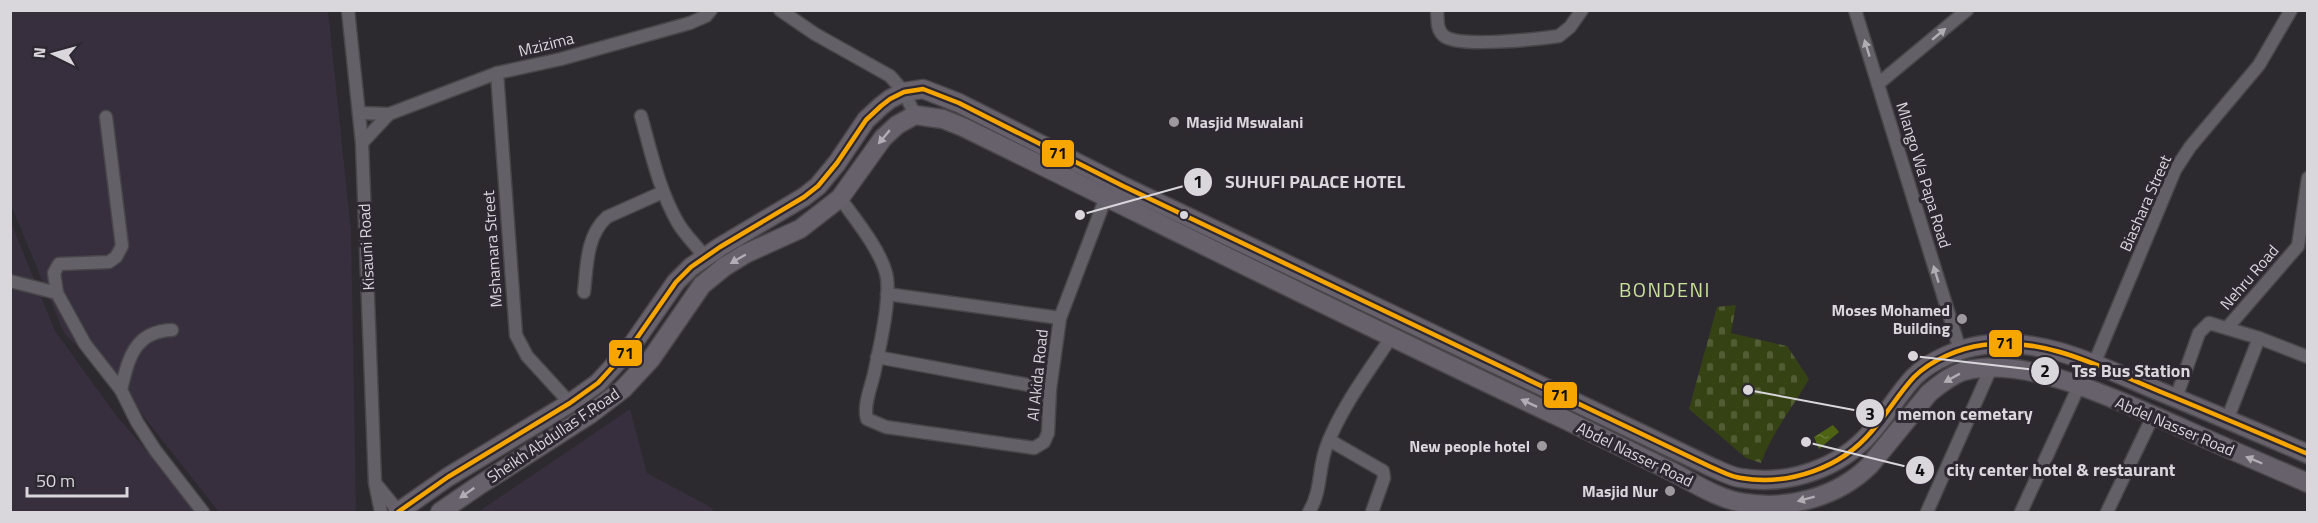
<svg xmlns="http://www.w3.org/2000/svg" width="2318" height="523" font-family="'Titillium Web',sans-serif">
  <defs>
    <pattern id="cemetery-stones" width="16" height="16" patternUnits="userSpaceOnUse" patternTransform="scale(1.5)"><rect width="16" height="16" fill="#354214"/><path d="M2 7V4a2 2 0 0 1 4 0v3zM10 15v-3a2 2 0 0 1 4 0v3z" fill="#525d36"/></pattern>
    <pattern id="water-ripples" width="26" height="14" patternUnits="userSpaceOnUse" patternTransform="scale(1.5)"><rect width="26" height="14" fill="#4e6214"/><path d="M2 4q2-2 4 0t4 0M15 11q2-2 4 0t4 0" fill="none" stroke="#677836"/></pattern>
  </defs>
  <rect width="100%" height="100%" fill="#2d2a2f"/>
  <!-- built -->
  <g fill="#372f3d">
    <path d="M10 11H328L351 231 356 510 351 512H219L133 403 64 333 11 205Z"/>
    <path d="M10 220 55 331 115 414 168 476 193 512H11Z"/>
    <path d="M630 409 647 473 712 508 714 512H478Z"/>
  </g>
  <!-- cemetery -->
  <path fill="url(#cemetery-stones)" d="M1736 305 1731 333 1787 346 1809 379C1793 407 1772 432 1761 463L1746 458 1689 409 1717 307Z"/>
  <!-- water -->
  <path fill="url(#water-ripples)" d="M1833 425 1839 432 1819 449 1814 437Z"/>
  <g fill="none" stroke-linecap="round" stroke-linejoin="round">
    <!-- street casing -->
    <g stroke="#49464a" stroke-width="15">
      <g id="street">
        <path d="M348 10 362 143 375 483 381 512"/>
        <path d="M780 10 815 34 890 76 904 92 915 115"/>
        <path d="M1437 10C1438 20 1436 29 1444 36 1458 48 1539 39 1559 36L1570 27 1582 10"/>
        <path d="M1855 10 1960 350"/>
        <path d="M497 73 516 335 527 356 570 403"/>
        <path d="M1878 84 1967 10"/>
        <path d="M359 113 389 114 497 73 561 59 690 23 706 16 711 10"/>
        <path d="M641 116C651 152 659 190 678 223 685 235 696 245 704 256"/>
        <path d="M106 117 122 246 116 257 109 262 59 264 54 273 57 293 85 344 121 390 137 422 155 450 203 512"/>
        <path d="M362 143 389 114"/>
        <path d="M840 198C855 219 879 248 886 273 892 296 879 350 874 374 871 387 863 406 867 419L886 427 1034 448 1044 442 1048 433 1050 389 1060 318 1106 197"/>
        <path d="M10 281 57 293"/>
        <path d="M584 292C587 266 586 236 607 217L663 192"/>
        <path d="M887 294 1060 318"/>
        <path d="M2227 328 2298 246 2308 178"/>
        <path d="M877 357 1050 389"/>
        <path d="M2094 364 2175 170 2190 147 2259 65 2291 10"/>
        <path d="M121 390C128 360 134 331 172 330"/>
        <path d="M2176 398 2199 333 2209 323 2259 338 2308 357"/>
        <path d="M2227 420 2259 338"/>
        <path d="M1329 440 1383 471 1384 478 1372 512"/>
        <path d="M376 484 399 512"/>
        <path d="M1309 512C1322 491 1318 467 1327 445 1342 406 1369 371 1392 336"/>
        <path d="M1927 512 1991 368"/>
        <path d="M2021 512 2079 386"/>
        <path d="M2107 512 2153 416"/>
      </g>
    </g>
    <!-- secondary casing -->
    <g stroke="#49464a" stroke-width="21">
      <g id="secondary">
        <path d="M398 512 448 477 570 403 598 383 630 348 676 282 691 267 720 247 804 197 818 186 837 163 866 120 881 106 890 99 904 92 923 89 959 103 1123 186 1711 467C1721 471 1731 477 1741 478 1789 486 1841 468 1872 431 1887 414 1899 393 1914 377 1931 360 1960 348 1983 345 2045 336 2105 369 2161 392 2210 412 2259 433 2308 454"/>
        <path d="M440 512 478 486 589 415 623 389 651 359 702 285 724 267 745 254 800 229 840 198 883 138 897 125 915 115 943 119 963 127C1164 225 1364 326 1566 420 1601 437 1636 454 1671 471 1694 483 1718 499 1744 503 1789 510 1838 497 1870 465L1929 393C1939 385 1951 375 1964 371 2027 354 2123 403 2182 428 2224 447 2266 465 2308 483"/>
      </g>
    </g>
    <!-- street -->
    <use href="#street" stroke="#646068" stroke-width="12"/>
    <!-- secondary -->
    <use href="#secondary" stroke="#67616b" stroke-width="18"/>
    <!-- bus-1 casing -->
    <g stroke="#2d2831" stroke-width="9">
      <path id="bus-1" d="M398 512 448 477 570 403 598 383 630 348 676 282 691 267 720 247 804 197 818 186 837 163 866 120 881 106 890 99 904 92 923 89 959 103 1123 186 1711 467C1721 471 1731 477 1741 478 1789 486 1841 468 1872 431 1887 414 1899 393 1914 377 1931 360 1960 348 1983 345 2045 336 2105 369 2161 392 2210 412 2259 433 2308 454"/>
    </g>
    <!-- bus-1 -->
    <use href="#bus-1" stroke="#f7a600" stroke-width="4.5"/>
  </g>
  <!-- one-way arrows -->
  <defs><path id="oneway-solid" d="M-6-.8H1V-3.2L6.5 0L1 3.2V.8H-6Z" transform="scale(1.5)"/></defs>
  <g fill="#b0adb3">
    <use href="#oneway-solid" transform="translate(1939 34) rotate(-40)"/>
    <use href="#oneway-solid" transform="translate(1867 48) rotate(-107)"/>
    <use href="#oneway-solid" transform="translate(1936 274) rotate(-107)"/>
  </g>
  <g fill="#b1adb4">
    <use href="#oneway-solid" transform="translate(884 137) rotate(130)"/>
    <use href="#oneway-solid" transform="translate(738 259) rotate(150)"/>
    <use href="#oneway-solid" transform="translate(1952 378) rotate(151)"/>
    <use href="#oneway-solid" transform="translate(1529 403) rotate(-155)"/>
    <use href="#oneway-solid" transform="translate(2254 460) rotate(-157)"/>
    <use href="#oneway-solid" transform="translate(467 493) rotate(145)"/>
    <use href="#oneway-solid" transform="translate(1806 499) rotate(165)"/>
  </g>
  <!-- markers -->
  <g fill="#9d9a9f" stroke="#2d2831" stroke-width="2">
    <circle cx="1174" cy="122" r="6"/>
    <circle cx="1962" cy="319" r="6"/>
    <circle cx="1542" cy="446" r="6"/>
    <circle cx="1670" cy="491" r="6"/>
  </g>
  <circle fill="#d9d6dc" stroke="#2d2831" stroke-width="2" cx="1184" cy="215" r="5"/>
  <g text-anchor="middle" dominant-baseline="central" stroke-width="6" stroke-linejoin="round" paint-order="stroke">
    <!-- street labels -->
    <g font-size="16" fill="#d9d6dc" stroke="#2d2831">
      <text transform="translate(546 44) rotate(-14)">Mzizima</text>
      <text transform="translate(1924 175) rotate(73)">Mlango Wa Papa Road</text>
      <text transform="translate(2145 203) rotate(-66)">Biashara Street</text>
      <text transform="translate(366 247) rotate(-93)">Kisauni Road</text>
      <text transform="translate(492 249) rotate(-94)">Mshamara Street</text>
      <text transform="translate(2249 277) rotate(-49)">Nehru Road</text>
      <text transform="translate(1037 375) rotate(-84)">Al Akida Road</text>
      <text transform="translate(2175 426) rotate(23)">Abdel Nasser Road</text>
      <text transform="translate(553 435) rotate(-34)">Sheikh Abdullas F.Road</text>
      <text transform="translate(1635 454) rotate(26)">Abdel Nasser Road</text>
    </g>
    <!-- poi labels -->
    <g font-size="16" font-weight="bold" fill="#d9d6dc" stroke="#2d2831" text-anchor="end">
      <text x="1186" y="122" text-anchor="start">Masjid Mswalani</text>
      <text x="1950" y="310">Moses Mohamed<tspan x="1950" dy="18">Building</tspan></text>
      <text x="1530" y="446">New people hotel</text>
      <text x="1658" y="491">Masjid Nur</text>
    </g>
    <!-- quarter labels -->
    <g font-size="20" letter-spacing="1.5" fill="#c9e39a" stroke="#2d2831">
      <text x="1665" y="289">BONDENI</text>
    </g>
  </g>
  <!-- callouts -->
  <path fill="none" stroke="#d9d6dc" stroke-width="2" d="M1080 215L1198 182M1913 356L2045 371M1748 390L1870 413M1806 442L1920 470"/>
  <g fill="#d9d6dc" stroke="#2d2831" stroke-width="2">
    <circle cx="1080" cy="215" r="6"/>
    <circle cx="1913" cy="356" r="6"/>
    <circle cx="1748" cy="390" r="6"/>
    <circle cx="1806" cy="442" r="6"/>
    <circle cx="1198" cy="182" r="15"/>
    <circle cx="2045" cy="371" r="15"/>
    <circle cx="1870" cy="413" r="15"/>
    <circle cx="1920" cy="470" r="15"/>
  </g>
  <g font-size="18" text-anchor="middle" font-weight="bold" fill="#111">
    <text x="1198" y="188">1</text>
    <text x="2045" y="377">2</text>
    <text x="1870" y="420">3</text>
    <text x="1920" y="476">4</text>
  </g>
  <g font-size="18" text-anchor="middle" font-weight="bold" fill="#d9d6dc" stroke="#2d2831" stroke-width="6" stroke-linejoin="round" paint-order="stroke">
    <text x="1315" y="188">SUHUFI PALACE HOTEL</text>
    <text x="2131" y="377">Tss Bus Station</text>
    <text x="1965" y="420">memon cemetary</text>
    <text x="2061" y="476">city center hotel &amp; restaurant</text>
  </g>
  <g stroke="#2d2831" stroke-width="2">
    <rect x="1041" y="139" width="34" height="29" rx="6" fill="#f7a600"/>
    <rect x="1988" y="329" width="35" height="29" rx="6" fill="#f7a600"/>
    <rect x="608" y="339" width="35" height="28" rx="6" fill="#f7a600"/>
    <rect x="1543" y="381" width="35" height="28" rx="6" fill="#f7a600"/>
  </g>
  <g font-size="16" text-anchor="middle" font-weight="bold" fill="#111">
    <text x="1058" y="159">71</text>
    <text x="2005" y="349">71</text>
    <text x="625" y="359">71</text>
    <text x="1560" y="401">71</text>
  </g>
  <!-- border -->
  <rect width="2318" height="523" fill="none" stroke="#d9d6dc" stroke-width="24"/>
  <!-- north arrow -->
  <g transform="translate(54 54) rotate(275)" stroke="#2d2831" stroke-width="4.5" paint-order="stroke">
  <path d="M0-4.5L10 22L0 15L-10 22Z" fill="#d9d6dc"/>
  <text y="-9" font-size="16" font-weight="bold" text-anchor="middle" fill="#d9d6dc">N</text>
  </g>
  <!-- scale -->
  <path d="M27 487v9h100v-9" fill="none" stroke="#d9d6dc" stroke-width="3"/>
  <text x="36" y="487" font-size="18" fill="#d9d6dc" stroke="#2d2831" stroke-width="4.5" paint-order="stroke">50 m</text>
</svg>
